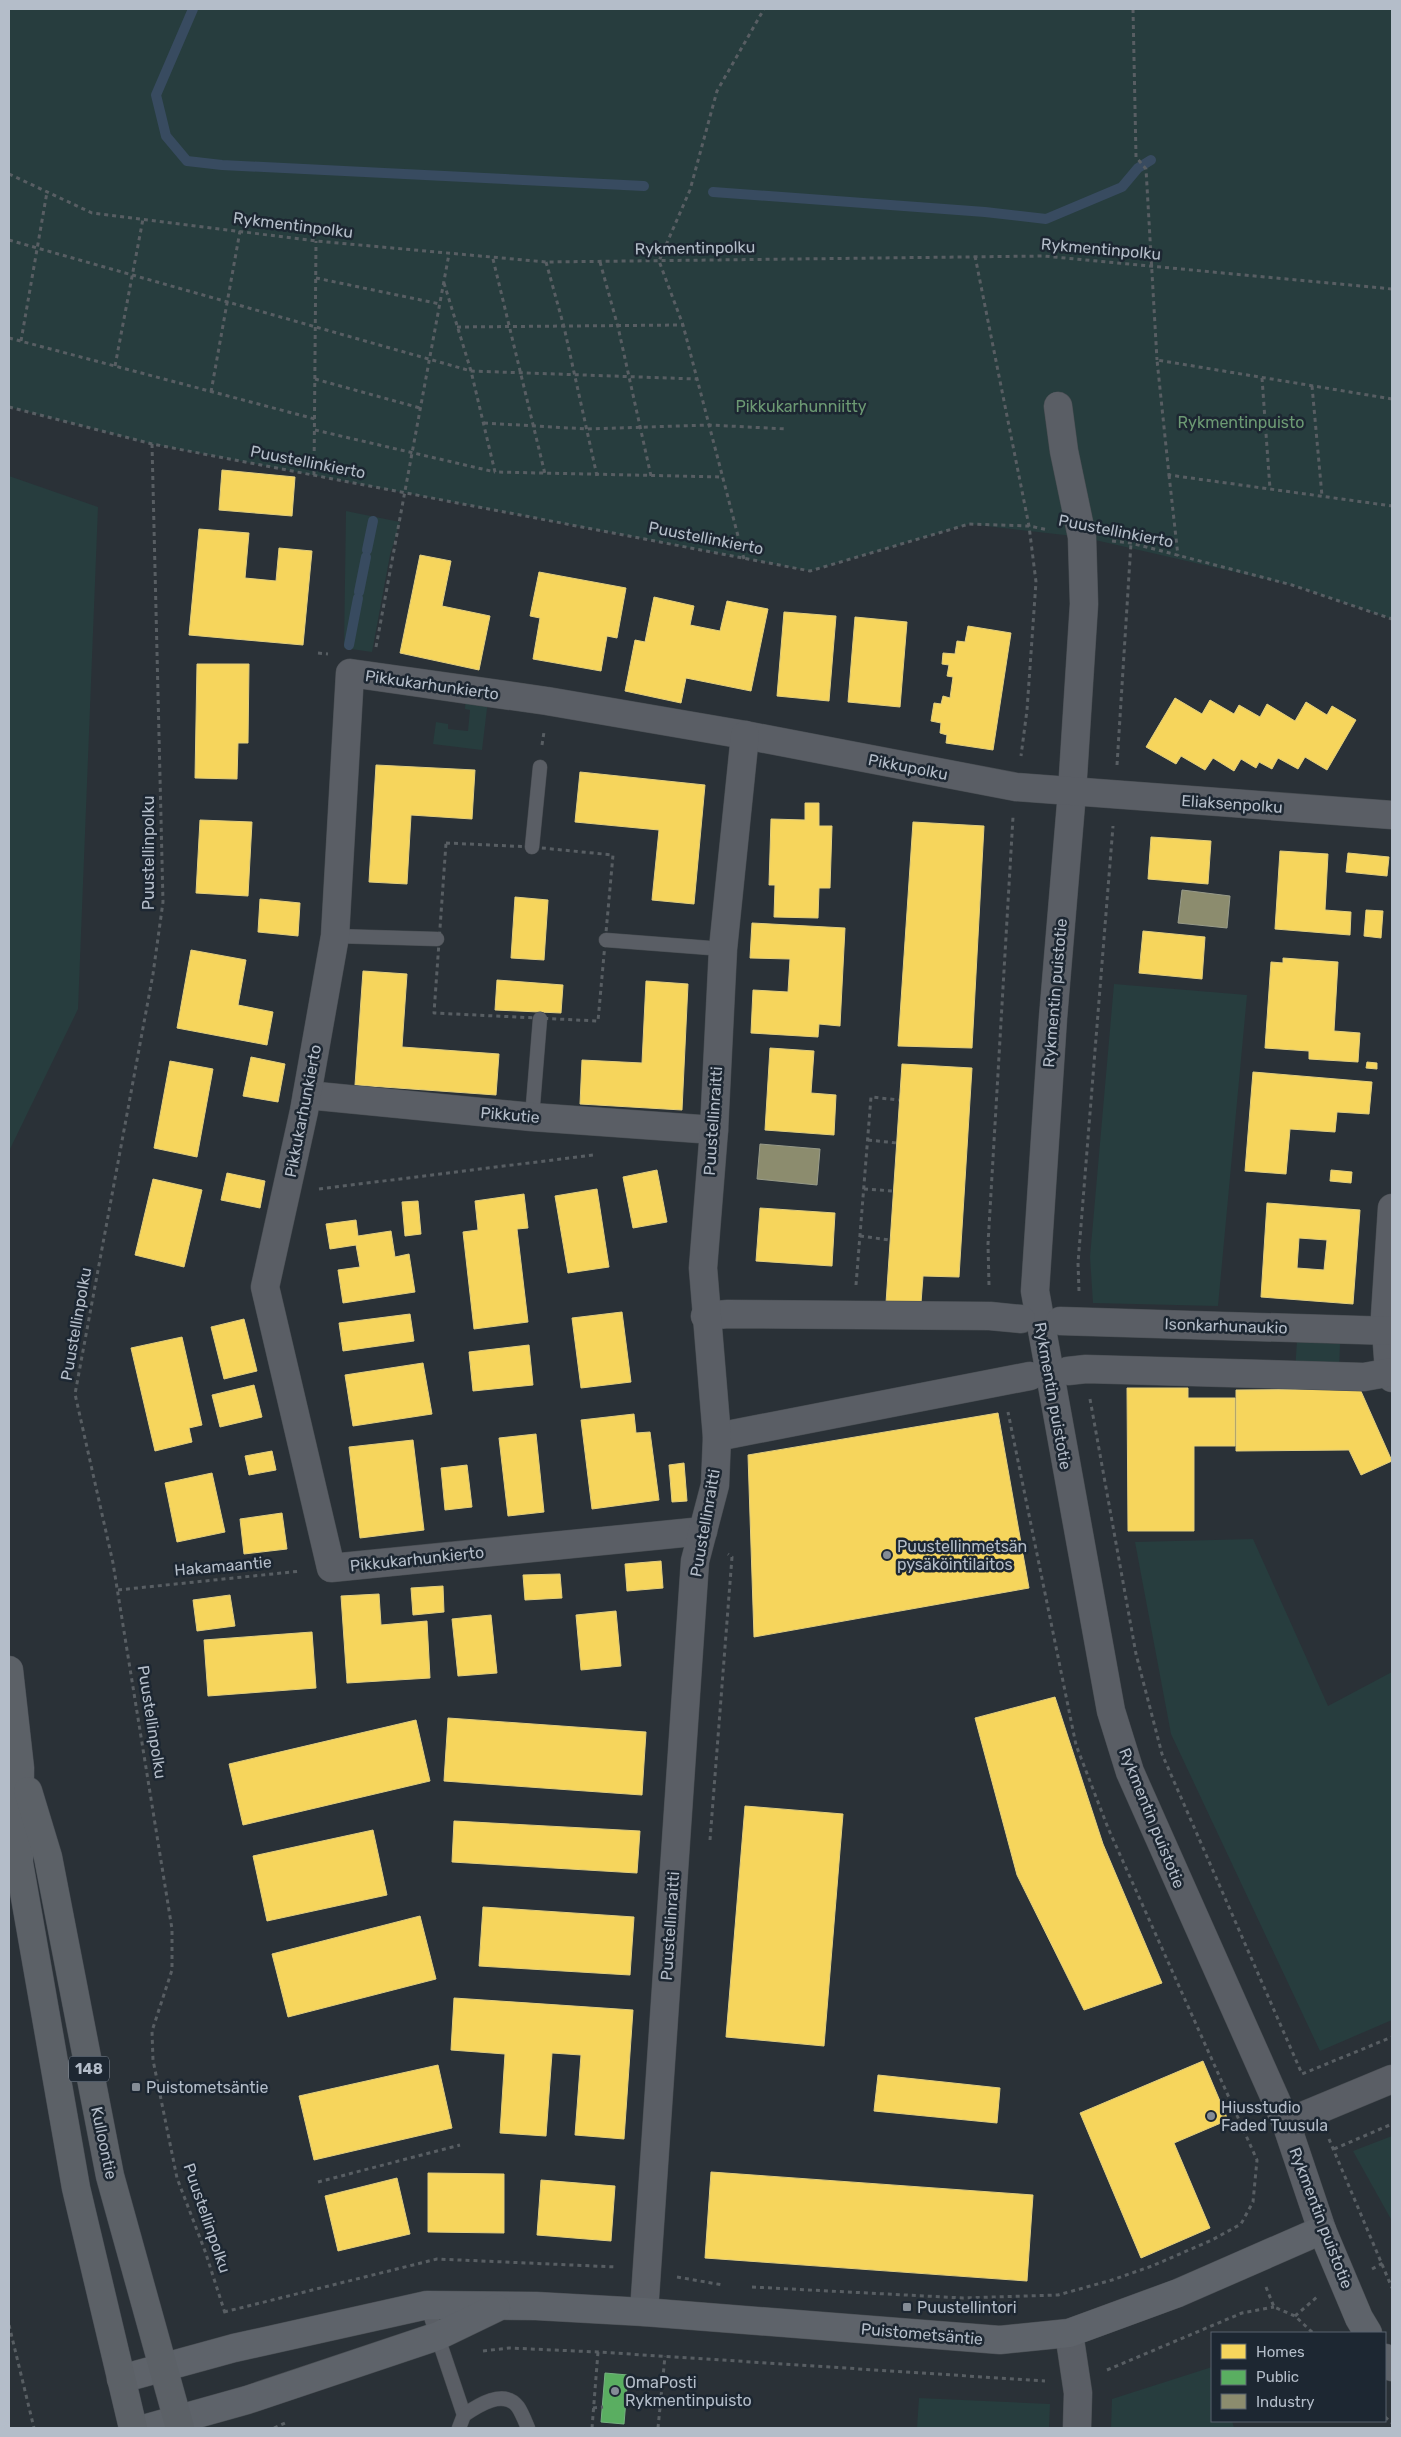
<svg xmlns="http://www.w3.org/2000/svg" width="1401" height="2437" font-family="Rubik,sans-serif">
  <rect width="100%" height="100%" fill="#2a3137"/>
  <!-- green -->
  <g fill="#273d3e">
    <path d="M9 9H1392V619L1292 585 1082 537 969 524 810 571 152 444 9 407Z"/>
    <path d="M9 476 98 507 78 1009 10 1149Z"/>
    <path d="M346 511 400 522 390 555 372 652 344 648Z"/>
    <path d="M466 697 488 700 482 750 433 744 436 722 448 724V729L468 731 470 710 465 709Z"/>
    <path d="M1114 984 1247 995 1218 1306 1093 1303 1090 1257Z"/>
    <path d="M1297 1341 1340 1344 1339 1373 1295 1371Z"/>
    <path d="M1253 1539 1328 1706 1392 1672V2020L1320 2051 1171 1734 1135 1542Z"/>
    <path d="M1392 2136V2221L1353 2151Z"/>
    <path d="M1212 2367V2421H1232L1234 2428H1111L1112 2399Z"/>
    <path d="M919 2398 1050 2404 1049 2428H917Z"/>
  </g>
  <!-- homes -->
  <g fill="#f6d55c" stroke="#e2ce7d" fill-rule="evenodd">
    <path d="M222 470 295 477 292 516 219 510Z"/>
    <path d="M199 529 249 533 245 578 276 581 279 548 312 551 303 645 189 635Z"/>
    <path d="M420 555 451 561 442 606 490 616 479 670 400 653Z"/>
    <path d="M539 572 626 588 617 638 607 636 601 671 533 659 540 618 530 616Z"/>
    <path d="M654 597 694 606 690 625 720 631 727 601 768 609 751 691 686 678 681 703 625 691 635 640 645 642Z"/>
    <path d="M784 612 836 616 829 701 777 696Z"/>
    <path d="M855 617 907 622 900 707 848 702Z"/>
    <path d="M968 626 1011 633 993 750 946 743 947 735 940 733 941 723 931 721 934 703 941 704 943 696 950 698 953 677 947 676 949 665 942 664 943 653 955 654 957 641 965 642Z"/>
    <path d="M197 664H249L248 743H238L237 779 195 778Z"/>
    <path d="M1175 698 1202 714 1210 700 1234 714 1239 705 1260 717 1267 704 1295 721 1306 702 1327 715 1332 706 1356 720 1327 770 1305 757 1298 769 1278 758 1272 769 1259 762 1256 768 1241 759 1234 771 1213 758 1205 770 1181 756 1176 764 1146 747Z"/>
    <path d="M376 765 475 770 472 819 411 815 407 884 369 882Z"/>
    <path d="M580 772 705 785 694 904 652 900 659 830 575 822Z"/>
    <path d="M805 803H819V826H832L830 888H819L818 918 774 917 775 885H769L771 819 805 820Z"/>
    <path d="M200 820 252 822 248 896 196 893Z"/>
    <path d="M913 822 984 826 972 1048 898 1046Z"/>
    <path d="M1151 837 1211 841 1208 884 1148 879Z"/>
    <path d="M1280 851 1328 854 1325 910 1351 912 1350 935 1275 929Z"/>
    <path d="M1348 853 1389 857 1387 876 1346 872Z"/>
    <path d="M515 897 548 900 544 960 511 958Z"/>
    <path d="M260 899 300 903 298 936 258 932Z"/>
    <path d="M1366 910 1383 911 1381 938 1364 936Z"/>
    <path d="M752 923 845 928 840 1026 819 1024 818 1037 751 1033 753 990 788 992 790 959 750 958Z"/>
    <path d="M1143 931 1205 937 1202 979 1139 973Z"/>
    <path d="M191 950 246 960 238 1005 273 1012 267 1045 177 1028Z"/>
    <path d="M1283 958 1338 962 1334 1031 1360 1033 1358 1062 1309 1059V1051L1265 1048 1271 962 1283 963Z"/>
    <path d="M363 971 407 974 402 1047 499 1054 496 1095 355 1085Z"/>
    <path d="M497 980 563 985 561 1013 495 1010Z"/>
    <path d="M646 981 688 984 682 1110 580 1104 582 1060 642 1063Z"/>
    <path d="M770 1048 814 1051 811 1093 836 1095 834 1135 765 1130Z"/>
    <path d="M251 1057 285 1064 278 1102 243 1096Z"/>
    <path d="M170 1061 213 1069 197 1157 154 1148Z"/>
    <path d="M1367 1062 1377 1063V1069L1366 1068Z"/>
    <path d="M902 1064 972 1068 959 1277 923 1276 921 1303H886Z"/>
    <path d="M1253 1072 1372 1082 1369 1114 1337 1112 1335 1132 1290 1129 1286 1174 1245 1171Z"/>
    <path d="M657 1170 667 1222 633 1228 623 1177Z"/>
    <path d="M1331 1170 1352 1172 1351 1183 1330 1181Z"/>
    <path d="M227 1173 265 1181 260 1208 221 1200Z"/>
    <path d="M153 1179 202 1190 184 1267 135 1255Z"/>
    <path d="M597 1189 609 1267 568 1273 555 1196Z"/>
    <path d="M524 1194 528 1228 517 1229 528 1322 474 1329 463 1232 478 1230 475 1201Z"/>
    <path d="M418 1201 421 1234 405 1236 402 1202Z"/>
    <path d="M1267 1203 1360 1210 1353 1304 1261 1297ZM1299 1238 1327 1240 1324 1270 1297 1268Z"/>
    <path d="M760 1208 835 1213 832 1266 756 1261Z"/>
    <path d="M356 1220 358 1236 391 1231 395 1257 409 1254 415 1292 343 1303 338 1270 360 1267 356 1245 330 1249 326 1224Z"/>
    <path d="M622 1312 631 1382 581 1388 572 1318Z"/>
    <path d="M410 1314 414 1341 343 1351 339 1323Z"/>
    <path d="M244 1319 257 1371 224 1379 211 1327Z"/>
    <path d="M182 1337 202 1425 189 1428 192 1442 155 1451 131 1348Z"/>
    <path d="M529 1345 533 1385 473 1391 469 1352Z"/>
    <path d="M423 1363 432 1414 353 1426 345 1375Z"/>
    <path d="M254 1385 262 1417 220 1427 212 1395Z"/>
    <path d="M1127 1388H1188V1398H1235V1446H1194V1531H1128Z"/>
    <path d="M1360 1389 1392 1461 1361 1475 1349 1450 1236 1451V1390Z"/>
    <path d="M998 1413 1029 1588 754 1637 748 1455Z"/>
    <path d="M634 1414 636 1433 650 1432 659 1500 592 1509 581 1420Z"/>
    <path d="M536 1434 544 1512 508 1516 499 1438Z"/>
    <path d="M413 1440 424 1530 360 1538 349 1447Z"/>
    <path d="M272 1451 276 1470 249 1475 245 1456Z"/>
    <path d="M684 1463 687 1501 672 1502 669 1465Z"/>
    <path d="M467 1465 472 1507 445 1510 441 1468Z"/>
    <path d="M212 1473 225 1532 177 1542 165 1483Z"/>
    <path d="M282 1513 287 1549 244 1554 240 1519Z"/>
    <path d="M661 1561 663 1588 627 1591 625 1564Z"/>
    <path d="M560 1574 562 1598 525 1600 523 1575Z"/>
    <path d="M443 1586 444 1612 413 1615 411 1588Z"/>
    <path d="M379 1594 381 1625 427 1621 430 1678 347 1683 341 1596Z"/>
    <path d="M230 1595 235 1626 197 1631 193 1600Z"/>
    <path d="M616 1611 621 1666 581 1670 576 1615Z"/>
    <path d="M491 1615 497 1673 458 1676 452 1619Z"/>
    <path d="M312 1632 316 1688 208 1696 204 1640Z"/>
    <path d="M1055 1697 1103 1844 1162 1983 1084 2010 1017 1875 975 1718Z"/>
    <path d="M448 1718 646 1732 642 1795 444 1781Z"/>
    <path d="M416 1720 430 1781 243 1825 229 1764Z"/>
    <path d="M745 1806 843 1814 824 2046 726 2037Z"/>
    <path d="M454 1821 640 1831 637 1873 452 1862Z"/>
    <path d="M373 1830 387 1895 267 1921 253 1856Z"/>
    <path d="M483 1907 634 1917 630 1975 479 1966Z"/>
    <path d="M420 1916 436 1979 288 2017 272 1954Z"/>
    <path d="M454 1998 633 2010 624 2139 575 2135 581 2055 552 2053 546 2136 500 2133 505 2054 451 2050Z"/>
    <path d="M1203 2061 1228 2120 1174 2143 1210 2228 1141 2258 1080 2113Z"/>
    <path d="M438 2065 452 2128 314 2160 299 2096Z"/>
    <path d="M878 2075 1000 2088 997 2123 874 2111Z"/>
    <path d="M711 2172 1033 2195 1027 2281 705 2258Z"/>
    <path d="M428 2173 504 2174V2233L428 2232Z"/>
    <path d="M397 2178 410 2234 338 2251 325 2196Z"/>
    <path d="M541 2180 615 2186 611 2241 537 2235Z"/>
  </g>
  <!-- public -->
  <path fill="#5aae61" stroke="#75b280" d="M605 2373 628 2375 624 2424 601 2422Z"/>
  <!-- industry -->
  <g fill="#8c8c6e" stroke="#989b89">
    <path d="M1182 890 1230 896 1227 928 1178 923Z"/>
    <path d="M760 1144 820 1149 817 1185 757 1179Z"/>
  </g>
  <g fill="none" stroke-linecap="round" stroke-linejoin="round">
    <!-- stream -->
    <g stroke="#384b60" stroke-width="10">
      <path d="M193 9 156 95 166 136 187 161 222 165 644 186"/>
      <path d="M713 192 985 212 1046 219 1122 187 1138 168 1151 160"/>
      <path d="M367 550 373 521"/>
      <path d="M359 592 366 557"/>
      <path d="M349 645 358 598"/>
    </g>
    <!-- lane casing -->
    <g stroke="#484d52" stroke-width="15">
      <g id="lane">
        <path d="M532 847 540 767"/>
        <path d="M335 936 437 939"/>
        <path d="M606 940 723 949"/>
        <path d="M532 1117 540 1019"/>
        <path d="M427 2305 464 2415"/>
        <path d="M459 2428 464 2415C477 2406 504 2388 518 2407 522 2413 525 2421 528 2428"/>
      </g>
    </g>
    <!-- street casing -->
    <g stroke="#484d52" stroke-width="29">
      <g id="street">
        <path d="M1058 406 1064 451 1082 537 1084 604 1072 792 1053 1018 1035 1291 1111 1711 1130 1772 1286 2123 1322 2230"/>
        <path d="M307 1095 532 1117 714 1130"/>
        <path d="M1392 1208 1385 1316 1389 1372 1392 1378"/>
        <path d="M705 1316 728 1314 990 1316 1021 1319"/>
        <path d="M1060 1321 1392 1331"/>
        <path d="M1068 1371 1086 1369 1364 1377 1392 1372"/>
        <path d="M717 1437 1030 1376"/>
        <path d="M703 1531 331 1568 265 1287 304 1111 335 936 350 673 547 701 745 735 1016 787 1392 815"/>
        <path d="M1286 2123 1392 2079"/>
        <path d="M644 2312 695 1561 715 1485 717 1437 703 1268 714 1130 723 949 745 735"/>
        <path d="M1069 2333 1078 2393 1077 2428"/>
      </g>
    </g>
    <!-- secondary casing -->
    <g stroke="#484d52" stroke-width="29">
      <g id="secondary">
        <path d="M1385 2358 1392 2367"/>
        <path d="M121 2379 234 2348 427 2305 536 2306 644 2312 1000 2340 1069 2333 1178 2293 1322 2230 1359 2318 1368 2333"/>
        <path d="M147 2428 247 2400 438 2336 496 2308"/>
      </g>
    </g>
    <!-- primary casing -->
    <g stroke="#484d54" stroke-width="29">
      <g id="primary">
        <path d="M9 1670 20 1768 19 1863 76 2188 133 2428"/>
        <path d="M28 1791 48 1857 110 2176 180 2428"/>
      </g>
    </g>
    <!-- path -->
    <g stroke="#585e63" stroke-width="3" stroke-dasharray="4 4" stroke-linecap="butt">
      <path d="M1133 9 1136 157 1146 169 1157 360"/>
      <path d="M9 174 92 213 316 241 546 262 1044 256 1392 289"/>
      <path d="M9 240 471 371 696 379"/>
      <path d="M975 256 1029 526 1036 582 1027 710 1021 756"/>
      <path d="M493 259 545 474"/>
      <path d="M546 262 564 327 597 476"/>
      <path d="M600 262 618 327 651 476"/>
      <path d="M316 278 440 304"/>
      <path d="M444 283 471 371 495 472 723 477"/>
      <path d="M457 327 683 325"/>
      <path d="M9 338 315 419"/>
      <path d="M21 341 47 192"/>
      <path d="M115 366 143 219"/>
      <path d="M1262 378 1270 489"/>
      <path d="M315 379 420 408"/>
      <path d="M1312 386 1322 496"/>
      <path d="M211 392 240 231"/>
      <path d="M1392 399 1157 360 1169 475 1392 506"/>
      <path d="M9 407 152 444 810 571 969 524 1029 526 1049 530"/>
      <path d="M484 423 587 429 709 425 787 429"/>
      <path d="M315 430 495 472"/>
      <path d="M152 444 163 902 153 974 75 1394 113 1563 172 1929V1970L152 2031 153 2060 177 2178 205 2251 225 2313"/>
      <path d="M314 475 316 241"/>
      <path d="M1169 475 1178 556"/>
      <path d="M1112 541 1131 543 1292 585 1392 619"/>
      <path d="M744 559 683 325 659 261 690 190 717 91 764 9"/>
      <path d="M376 647 449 254"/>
      <path d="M318 653 328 654"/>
      <path d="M542 745 544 732"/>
      <path d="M1117 765 1131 543"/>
      <path d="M446 843 532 847 613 855 598 1021 434 1013Z"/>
      <path d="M868 1140 897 1143"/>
      <path d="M319 1189 593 1155"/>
      <path d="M864 1189 893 1191"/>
      <path d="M860 1236 890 1240"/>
      <path d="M856 1285 871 1097 899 1100"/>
      <path d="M989 1285 988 1244 1013 817"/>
      <path d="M1079 1291 1078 1263 1113 826"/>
      <path d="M1090 1399 1136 1654 1162 1754 1302 2074 1392 2037"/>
      <path d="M118 1590 301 1571"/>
      <path d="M710 1840 732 1557 728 1554"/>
      <path d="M1329 2139 1392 2288"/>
      <path d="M1334 2149 1392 2124"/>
      <path d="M318 2182 460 2145"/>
      <path d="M1372 2269 1383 2263"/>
      <path d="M677 2277 723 2285"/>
      <path d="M752 2287 963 2298 1058 2295 1112 2280 1152 2266 1212 2240 1241 2224 1253 2202 1257 2160 1108 1828 1076 1745 1008 1412"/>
      <path d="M1266 2287 1274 2307 1295 2316 1313 2333"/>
      <path d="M224 2312 437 2259 617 2267"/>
      <path d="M1295 2316 1317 2297"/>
      <path d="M9 2325 34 2428"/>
      <path d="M483 2351 509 2348 598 2352 1045 2381"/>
      <path d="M1107 2370 1242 2313 1274 2307"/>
      <path d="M593 2408 603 2407"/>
      <path d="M1385 2417 1392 2423"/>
      <path d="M274 2428 285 2423"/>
      <path d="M592 2428 598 2352"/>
      <path d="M658 2428 665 2356"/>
    </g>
    <!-- lane -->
    <use href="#lane" stroke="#5a5e65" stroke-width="14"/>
    <!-- street -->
    <use href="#street" stroke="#5a5e65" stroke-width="28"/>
    <!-- secondary -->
    <use href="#secondary" stroke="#5e636a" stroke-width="28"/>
    <!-- primary -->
    <use href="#primary" stroke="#5c6167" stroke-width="28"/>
  </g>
  <!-- markers -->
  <g fill="#848c96" stroke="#1d2732" stroke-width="2">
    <circle cx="887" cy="1555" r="5"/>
    <rect x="131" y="2082" width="10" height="10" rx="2.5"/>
    <circle cx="1211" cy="2116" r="5"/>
    <rect x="902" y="2302" width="10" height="10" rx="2.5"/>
    <circle cx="615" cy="2391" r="5"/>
  </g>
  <g text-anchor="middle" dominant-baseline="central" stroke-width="5" stroke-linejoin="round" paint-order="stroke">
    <!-- shield labels -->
    <rect fill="#1d2732" stroke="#87909c" stroke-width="1" x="69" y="2056.5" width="40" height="25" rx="4"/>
    <g font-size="15" font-weight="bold" fill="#b4bdc9">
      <text x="89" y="2069">148</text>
    </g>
    <!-- street labels -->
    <g font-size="16" fill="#b4bdc9" stroke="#1d2732">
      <text transform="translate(293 225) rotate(7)">Rykmentinpolku</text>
      <text transform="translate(695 248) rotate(-1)">Rykmentinpolku</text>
      <text transform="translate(1101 249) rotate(5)">Rykmentinpolku</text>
      <text transform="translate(308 462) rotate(11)">Puustellinkierto</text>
      <text transform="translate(1116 531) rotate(11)">Puustellinkierto</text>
      <text transform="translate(706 538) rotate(11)">Puustellinkierto</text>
      <text transform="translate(432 685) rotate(8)">Pikkukarhunkierto</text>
      <text transform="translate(908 767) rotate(11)">Pikkupolku</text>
      <text transform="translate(1232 804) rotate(4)">Eliaksenpolku</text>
      <text transform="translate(148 853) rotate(-90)">Puustellinpolku</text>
      <text transform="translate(1055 993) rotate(-85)">Rykmentin puistotie</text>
      <text transform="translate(303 1111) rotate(-79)">Pikkukarhunkierto</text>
      <text transform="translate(510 1115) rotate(5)">Pikkutie</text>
      <text transform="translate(713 1121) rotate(-86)">Puustellinraitti</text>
      <text transform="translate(76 1324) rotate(-80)">Puustellinpolku</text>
      <text transform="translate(1226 1326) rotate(2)">Isonkarhunaukio</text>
      <text transform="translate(1053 1396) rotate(80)">Rykmentin puistotie</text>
      <text transform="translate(705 1523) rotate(-80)">Puustellinraitti</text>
      <text transform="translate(417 1559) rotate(-6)">Pikkukarhunkierto</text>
      <text transform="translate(223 1566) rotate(-5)">Hakamaantie</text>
      <text transform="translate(152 1722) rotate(81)">Puustellinpolku</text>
      <text transform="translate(1152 1818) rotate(68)">Rykmentin puistotie</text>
      <text transform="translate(670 1926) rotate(-86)">Puustellinraitti</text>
      <text transform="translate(104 2143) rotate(78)">Kulloontie</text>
      <text transform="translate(207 2218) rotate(71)">Puustellinpolku</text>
      <text transform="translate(1321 2218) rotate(69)">Rykmentin puistotie</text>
      <text transform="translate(922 2334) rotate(5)">Puistometsäntie</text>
    </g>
    <!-- park labels -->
    <g font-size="16" fill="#6c9973" stroke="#1d2732">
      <text x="801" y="406">Pikkukarhunniitty</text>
      <text x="1241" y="422">Rykmentinpuisto</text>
    </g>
    <!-- poi labels -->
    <g font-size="16" fill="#b4bdc9" stroke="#1d2732" text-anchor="start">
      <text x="897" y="1546">Puustellinmetsän<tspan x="897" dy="18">pysäköintilaitos</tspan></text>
      <text x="146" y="2087">Puistometsäntie</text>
      <text x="1221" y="2107">Hiusstudio<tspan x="1221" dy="18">Faded Tuusula</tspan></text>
      <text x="917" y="2307">Puustellintori</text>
      <text x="625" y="2382">OmaPosti<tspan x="625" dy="18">Rykmentinpuisto</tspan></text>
    </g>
  </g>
  <!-- border -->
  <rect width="1401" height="2437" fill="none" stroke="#b4bdc9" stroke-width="20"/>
  <!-- legend -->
  <rect x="1211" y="2332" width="175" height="90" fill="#1d2732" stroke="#59636e"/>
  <rect x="1221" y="2344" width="25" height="15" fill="#f6d55c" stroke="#59636e"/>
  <text x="1256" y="2357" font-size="15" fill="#b4bdc9">Homes</text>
  <rect x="1221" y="2370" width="25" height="15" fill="#5aae61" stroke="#59636e"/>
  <text x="1256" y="2382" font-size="15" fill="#b4bdc9">Public</text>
  <rect x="1221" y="2394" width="25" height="15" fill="#8c8c6e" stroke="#59636e"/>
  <text x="1256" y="2407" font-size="15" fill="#b4bdc9">Industry</text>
</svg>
